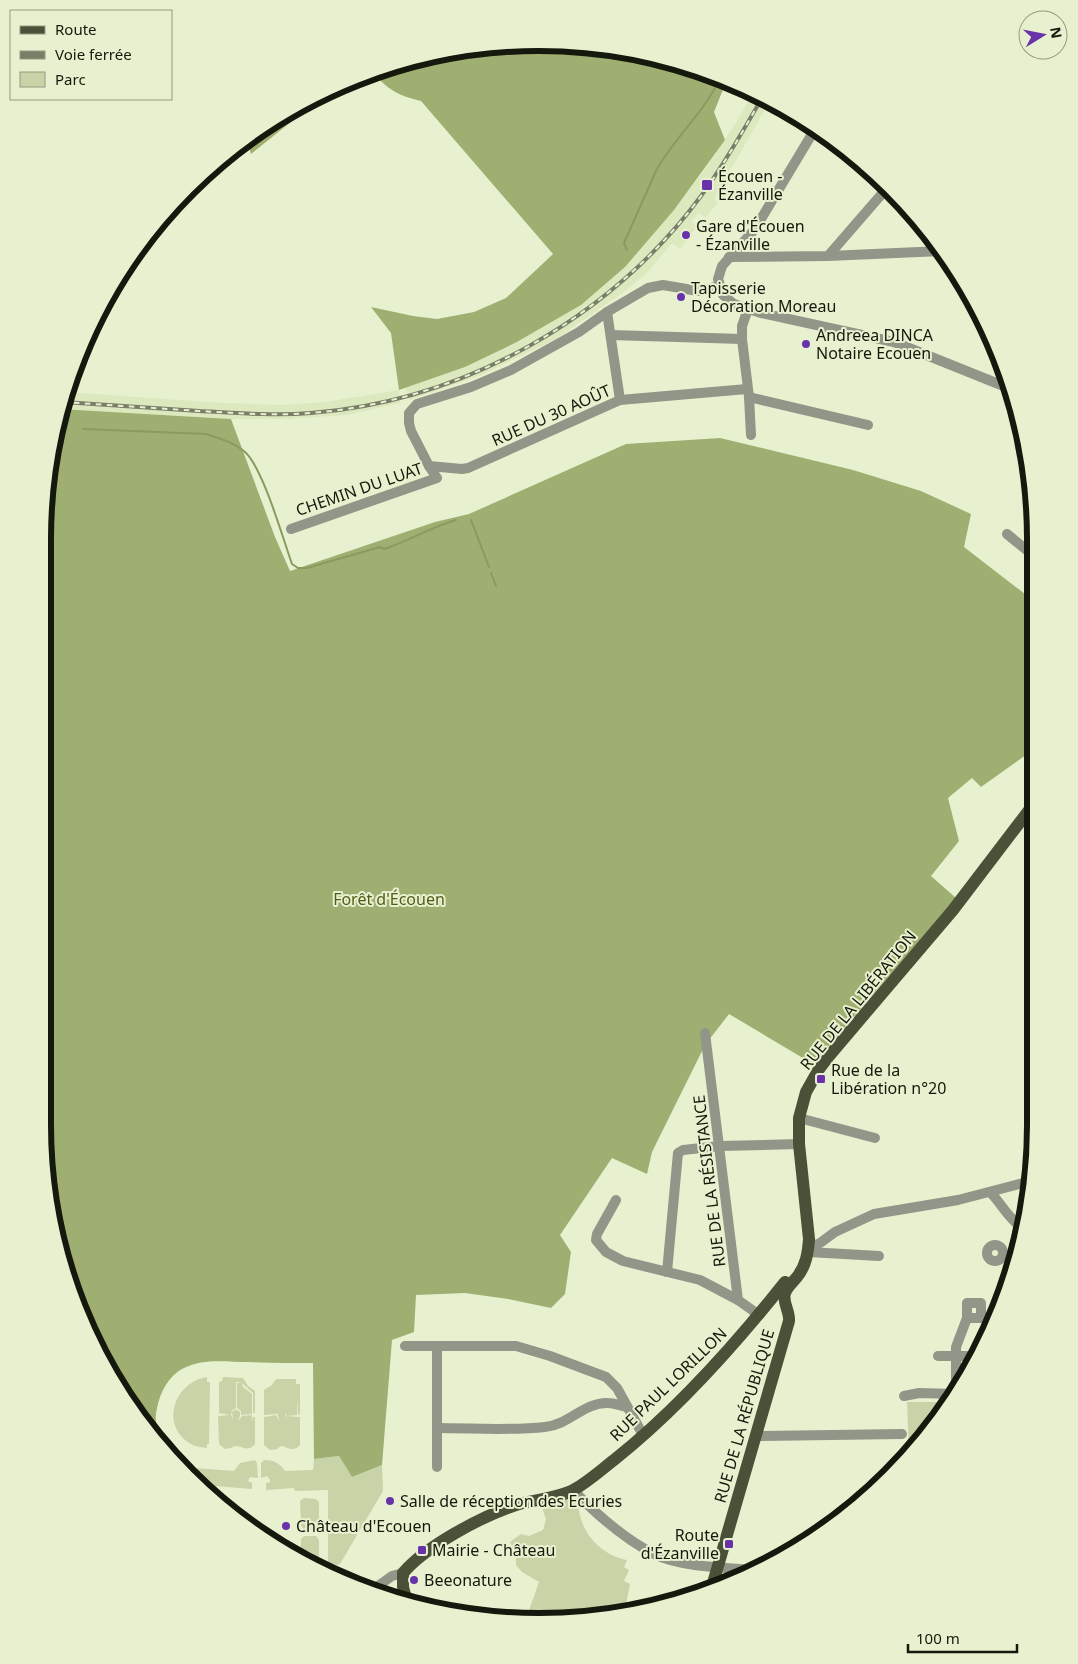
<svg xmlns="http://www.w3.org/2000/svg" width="1078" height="1664" font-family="'Noto Sans',sans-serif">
  <rect width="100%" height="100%" fill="#e8f1cf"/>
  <!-- built -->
  <g fill="#dce8be">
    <path d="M753 94 770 101 735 162 720 184 722 186 714 198 718 203 705 218 699 213 691 221 697 227 680 249 672 243 648 272 624 292 556 339 482 375 410 400 405 388 465 367 515 343 645 242 674 210 703 172 725 140Z"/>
    <path d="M399 390 400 403 346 415 290 419H231L60 409 66 392 223 403 282 405 325 402Z"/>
  </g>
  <!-- green -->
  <g fill="#c8d3a8">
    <path d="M207 1377V1382H210L209 1444H207V1448C202 1447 195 1447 191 1444 160 1426 173 1383 207 1377Z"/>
    <path d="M223 1377 243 1378 248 1386 255 1391V1413H253V1393L242 1383 243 1387 252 1394V1414L241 1415V1411L237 1408V1383L242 1382H236V1408L232 1410 231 1415 233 1419 232 1412 235 1409 240 1412V1416L238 1421 242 1416 252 1415V1422L253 1417H255V1444C248 1453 243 1446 235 1446L231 1448 225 1449 219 1444 218 1416 230 1415 219 1413V1382L222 1381Z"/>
    <path d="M276 1379H296V1384H300V1414L298 1415V1398L297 1415 287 1416 285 1412 286 1417 283 1421 287 1416 300 1417V1445C293 1453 288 1447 281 1446L277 1449 270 1450 264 1445V1417L276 1415 280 1422 277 1413 276 1414 264 1415V1390L272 1385Z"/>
    <path d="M907 1402H951L907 1457 909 1451Z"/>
    <path d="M339 1456 352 1477 382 1465 383 1491 340 1564 335 1566 338 1571 334 1573 328 1572 329 1570 328 1563V1490L295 1491 294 1488 266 1490V1483L270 1482V1480L267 1476 261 1478V1463L264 1460C273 1460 280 1463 285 1471L313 1470 314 1459Z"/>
    <path d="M255 1460 257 1463 258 1478 250 1477 248 1481 252 1483V1489L215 1486V1500L195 1482V1468L234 1471 240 1463Z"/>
    <path d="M578 1495C576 1526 596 1554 627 1560L624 1567 629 1570 624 1581 630 1584 625 1610 539 1621 526 1619 539 1582 522 1572 516 1565V1554L510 1542 521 1534 529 1536 543 1530 546 1519 540 1502Z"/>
    <path d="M304 1498 316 1499 319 1502V1526L316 1530H304L301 1525 300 1501Z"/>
    <path d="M304 1536H316L319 1540V1560L316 1563H309L301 1560V1539Z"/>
  </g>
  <!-- forest -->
  <g fill="#9faf72">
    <path d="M506 44 604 47 698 69 726 82 714 112 725 140 674 210 625 267 581 305 515 343 465 367 399 390 391 333 371 307 413 316 437 319 474 312 506 298 553 254 421 101C400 96 387 90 374 73L410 59Z"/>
    <path d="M331 90 251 154 247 139 319 94Z"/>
    <path d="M60 409 231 419 275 537 290 571 435 522 469 514 626 444 720 438 853 470 921 491 971 514 964 547 1034 601 1033 750 981 787 972 778 948 798 959 841 931 876 956 898 813 1064 729 1014 705 1045 652 1152 647 1174 612 1158 560 1235 571 1252 565 1294 551 1308 508 1299 465 1293 416 1295 414 1332 392 1340 382 1465 352 1477 339 1456 314 1459 313 1363C291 1363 270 1363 248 1362 227 1362 203 1358 184 1368 169 1375 160 1392 157 1408 151 1432 168 1452 187 1465L186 1474 126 1401 69 1284 47 1190V474Z"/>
  </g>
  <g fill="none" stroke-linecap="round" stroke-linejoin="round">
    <!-- stream -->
    <g stroke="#8b9a5e" stroke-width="2">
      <path d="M627 250 624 243 656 171C674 138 704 113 720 78"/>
      <path d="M83 429 206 434C219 438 235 443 245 452 263 468 283 539 292 564L298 568H307L380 547 384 549C409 541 431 527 456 520"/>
      <path d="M471 520 489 567"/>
      <path d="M491 573 496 586"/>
    </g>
    <!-- minor -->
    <g stroke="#929688" stroke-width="10">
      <path d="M815 129 755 229 722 266 718 279 723 295 734 304 761 313 894 342 1011 389"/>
      <path d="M828 256 887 188"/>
      <path d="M729 257 828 256 942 251"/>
      <path d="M748 309 742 326V339L749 397 751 435"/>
      <path d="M607 312 620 400"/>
      <path d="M611 335 742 339"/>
      <path d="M749 397 868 425"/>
      <path d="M429 466 462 469 468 468 620 400 747 389"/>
      <path d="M291 529 437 478 429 466 411 431 409 423V413L417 404 471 387 511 370 579 332 607 312 648 288 663 285 698 291 719 286"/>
      <path d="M1007 534 1034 556"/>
      <path d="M705 1033 738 1300 759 1315"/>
      <path d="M799 1118 875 1138"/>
      <path d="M990 1192C1001 1203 1008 1218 1021 1227"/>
      <path d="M616 1200 597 1234 596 1240 606 1252 623 1261 700 1280 738 1300"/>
      <circle cx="995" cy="1253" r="8"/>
      <path d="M809 1248 820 1243 835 1232 874 1214 958 1200 1031 1181"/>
      <path d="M808 1252 879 1256"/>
      <path d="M667 1272 678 1153 683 1150 720 1146 799 1144"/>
      <path d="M405 1346H516L550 1356 606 1377 617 1388 643 1435"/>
      <path d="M437 1346V1467"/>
      <path d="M938 1356H976"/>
      <path d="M956 1393V1347L967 1318V1303H981V1318H967"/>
      <path d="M904 1396 919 1393 956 1394"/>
      <path d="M437 1428C473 1428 509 1431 545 1427 569 1425 584 1402 608 1403 614 1403 621 1406 627 1407"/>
      <path d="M756 1436 902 1434"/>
      <path d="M573 1490C597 1515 623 1538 654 1554 680 1567 726 1568 756 1570"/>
      <path d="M371 1591 392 1576 403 1573"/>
    </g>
    <!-- major -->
    <g stroke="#4a5138" stroke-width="12">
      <path d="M711 1590 789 1321C790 1311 782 1302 785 1293 787 1287 793 1282 797 1277 806 1266 808 1253 809 1239L799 1144V1118L806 1092 819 1069 829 1056 953 910 1033 805"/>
      <path d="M407 1602 403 1587V1573C426 1546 482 1516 516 1505 534 1499 558 1499 575 1489 589 1481 601 1470 614 1460 677 1410 735 1345 785 1282"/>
    </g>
    <!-- rail casing -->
    <g stroke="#797e68" stroke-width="4">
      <path id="rail" d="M63 402C108 405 154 408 199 411 236 413 274 416 311 413 463 401 610 319 701 196 724 165 743 131 762 98"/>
    </g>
    <!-- rail -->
    <use href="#rail" stroke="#e8f1cf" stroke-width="2" stroke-dasharray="5.5" stroke-linecap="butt"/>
  </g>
  <!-- markers -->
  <g fill="#6833a9" stroke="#e8f1cf" stroke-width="2">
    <rect x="701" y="179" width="12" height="12" rx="2.5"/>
    <circle cx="686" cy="235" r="5"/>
    <circle cx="681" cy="297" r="5"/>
    <circle cx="806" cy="344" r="5"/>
    <rect x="816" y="1074" width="10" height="10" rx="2.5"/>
    <circle cx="390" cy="1501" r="5"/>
    <circle cx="286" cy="1526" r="5"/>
    <rect x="724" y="1539" width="10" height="10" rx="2.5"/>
    <rect x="417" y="1545" width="10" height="10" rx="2.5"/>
    <circle cx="414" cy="1580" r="5"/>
  </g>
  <g text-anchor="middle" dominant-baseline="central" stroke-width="4" stroke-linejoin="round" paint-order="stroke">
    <!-- poi labels -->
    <g font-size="16" fill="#15180c" stroke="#e8f1cf" text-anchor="start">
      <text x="718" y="176">Écouen -<tspan x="718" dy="18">Ézanville</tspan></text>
      <text x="696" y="226">Gare d'Écouen<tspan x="696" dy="18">- Ézanville</tspan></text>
      <text x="691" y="288">Tapisserie<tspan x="691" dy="18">Décoration Moreau</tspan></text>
      <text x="816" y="335">Andreea DINCA<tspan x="816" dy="18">Notaire Ecouen</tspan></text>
      <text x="831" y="1070">Rue de la<tspan x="831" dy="18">Libération n°20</tspan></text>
      <text x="400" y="1501">Salle de réception des Ecuries</text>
      <text x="296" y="1526">Château d'Ecouen</text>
      <text x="719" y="1535" text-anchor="end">Route<tspan x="719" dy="18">d'Ézanville</tspan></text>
      <text x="432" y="1550">Mairie - Château</text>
      <text x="424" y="1580">Beeonature</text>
    </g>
    <!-- street labels -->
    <g font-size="16" fill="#15180c" stroke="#e8f1cf">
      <text transform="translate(551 415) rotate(-24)">RUE DU 30 AOÛT</text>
      <text transform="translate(359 489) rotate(-19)">CHEMIN DU LUAT</text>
      <text transform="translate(858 1000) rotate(-51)">RUE DE LA LIBÉRATION</text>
      <text transform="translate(709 1181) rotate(-97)">RUE DE LA RÉSISTANCE</text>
      <text transform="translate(668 1384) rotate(-44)">RUE PAUL LORILLON</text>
      <text transform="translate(744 1416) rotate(-74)">RUE DE LA RÉPUBLIQUE</text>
    </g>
    <!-- park labels -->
    <g font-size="16" fill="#505d1a" stroke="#e8f1cf">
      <text x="389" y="899">Forêt d'Écouen</text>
    </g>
  </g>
  <!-- crop -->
  <path d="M0 0H1078V1664H0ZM539 51H539A488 488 0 0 1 1027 539V1125A488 488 0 0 1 539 1613H539A488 488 0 0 1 51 1125V539A488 488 0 0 1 539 51Z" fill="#e8f1cf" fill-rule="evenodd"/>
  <path fill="none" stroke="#15180c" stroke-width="6" d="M539 51H539A488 488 0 0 1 1027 539V1125A488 488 0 0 1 539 1613H539A488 488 0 0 1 51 1125V539A488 488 0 0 1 539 51Z"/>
  <!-- legend -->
  <rect x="10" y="10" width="162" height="90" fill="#e8f1cf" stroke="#949a81"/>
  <rect x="20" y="26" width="25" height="8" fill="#4a5138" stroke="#949a81"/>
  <text x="55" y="35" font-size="15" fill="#15180c">Route</text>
  <rect x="20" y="51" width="25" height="8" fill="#797e68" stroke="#949a81"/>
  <text x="55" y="60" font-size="15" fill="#15180c">Voie ferrée</text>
  <rect x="20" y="72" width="25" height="15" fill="#c8d3a8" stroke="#949a81"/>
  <text x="55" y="85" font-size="15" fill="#15180c">Parc</text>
  <!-- north arrow -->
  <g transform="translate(1043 35) rotate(80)"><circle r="24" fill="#e8f1cf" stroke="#949a81"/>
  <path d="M0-4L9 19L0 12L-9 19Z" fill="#6833a9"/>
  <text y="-8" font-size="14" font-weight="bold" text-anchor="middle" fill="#15180c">N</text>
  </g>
  <!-- scale -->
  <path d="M908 1644v8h109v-8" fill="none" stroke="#15180c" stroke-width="2.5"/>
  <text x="916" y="1644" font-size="15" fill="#15180c" stroke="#e8f1cf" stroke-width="4" paint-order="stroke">100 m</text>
</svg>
